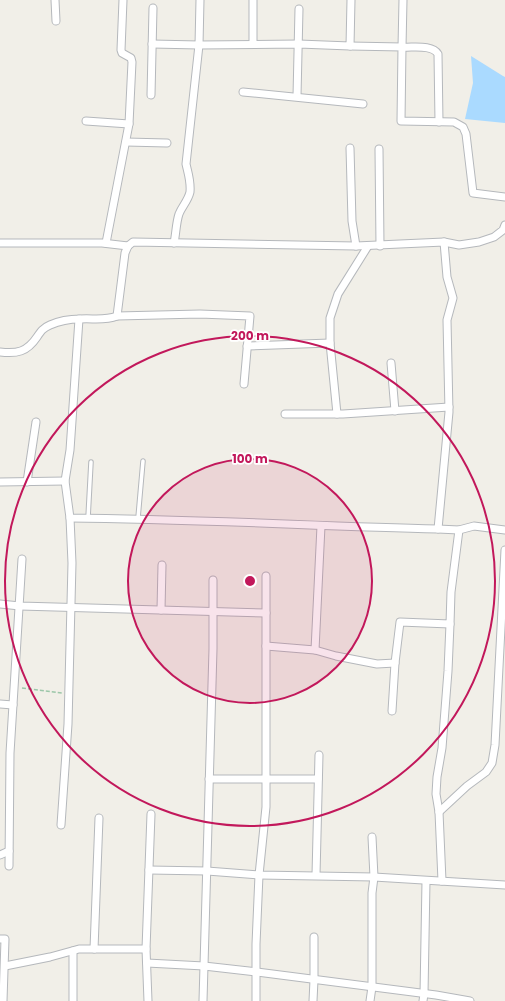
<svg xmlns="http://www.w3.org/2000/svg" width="505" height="1001" font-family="Poppins,sans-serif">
  <rect width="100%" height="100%" fill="#f1efe8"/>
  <!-- water -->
  <path fill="#aadaff" d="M471 56 503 76 505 77V123L465 119 473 83Z"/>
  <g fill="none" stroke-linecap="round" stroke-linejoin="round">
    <!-- lane casing -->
    <g stroke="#b5b8bc" stroke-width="5.5">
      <g id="lane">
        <path d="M88 518 91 462"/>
        <path d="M138 518 143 461"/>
      </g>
    </g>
    <!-- street casing -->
    <g stroke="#b5b8bc" stroke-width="9">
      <g id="street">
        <path d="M55 0 56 21"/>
        <path d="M253 0V44"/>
        <path d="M403 0 402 47C412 48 432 44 438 54L439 122"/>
        <path d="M152 44 199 45 200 0"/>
        <path d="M350 46 402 47 401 121 454 122 463 127 466 134 473 193 505 197"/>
        <path d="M243 92 363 104"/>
        <path d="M151 95 153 8"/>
        <path d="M297 96 299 9"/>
        <path d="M86 121 129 124"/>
        <path d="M126 142 167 143"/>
        <path d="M350 148 352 221 356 246"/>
        <path d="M379 149 380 246"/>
        <path d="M0 243H102L128 246"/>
        <path d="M106 243 129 124 132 62 131 58 122 53 121 50 123 0"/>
        <path d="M174 243C176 234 176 223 179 214 182 206 188 201 190 192 191 181 188 173 186 164L199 45 299 44 350 46 351 0"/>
        <path d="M117 316 200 314 250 316 244 384"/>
        <path d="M79 319 70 450 65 481 70 518C193 519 316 526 438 529L459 530 474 526 505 530"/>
        <path d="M247 346 330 343"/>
        <path d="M0 352C17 354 27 352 37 337 41 331 43 328 50 325 59 321 70 319 80 319 93 318 104 321 117 316L125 253 128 246 133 242 356 246 444 242 459 245 479 242 494 237 503 230 505 225"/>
        <path d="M391 363 395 411"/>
        <path d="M285 414H343L449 407"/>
        <path d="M337 414 330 343V318L338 294 368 246"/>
        <path d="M0 482 65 481"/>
        <path d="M27 482 36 422"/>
        <path d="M438 529 449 412 447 320 453 298 447 277 444 242"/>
        <path d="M0 604 20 606 266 613"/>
        <path d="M161 610 162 565"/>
        <path d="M266 646 315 650 336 656 377 664 395 663 400 622 450 624 451 592 459 530"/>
        <path d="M315 650 321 526"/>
        <path d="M0 704 13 705"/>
        <path d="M392 711 395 663"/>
        <path d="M209 779H318"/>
        <path d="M439 812 467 786 486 772 492 763 495 745 505 550"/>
        <path d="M61 825 68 724 72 563 70 518"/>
        <path d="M0 855 9 851"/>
        <path d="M9 866 10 753 22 559"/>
        <path d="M149 870 207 871 259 875 374 877 505 885"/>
        <path d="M316 875 319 755"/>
        <path d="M442 881 439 812 436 794 437 777 442 748 448 671 450 624"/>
        <path d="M0 939H5L3 1001"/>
        <path d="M94 949 99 818"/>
        <path d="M73 951V1001"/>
        <path d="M147 963 204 966 257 972 436 995 470 1001"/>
        <path d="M5 966 50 957 79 949H146"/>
        <path d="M148 1001 146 949 151 814"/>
        <path d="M203 1001 213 649V580"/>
        <path d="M256 1001V944L259 875 266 807V576"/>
        <path d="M313 1001 314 980V937"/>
        <path d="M370 1001 372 987V893L374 877 372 837"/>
        <path d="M423 1001 424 994 426 881"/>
      </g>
    </g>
    <!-- path -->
    <path stroke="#9cc7a9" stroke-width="1.5" stroke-dasharray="4 2" stroke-linecap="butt" d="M22 688 62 693"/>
    <!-- lane -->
    <use href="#lane" stroke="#fff" stroke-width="3.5"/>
    <!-- street -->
    <use href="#street" stroke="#fff" stroke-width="7"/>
  </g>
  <!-- distance rings -->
  <circle cx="250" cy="581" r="122" fill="#c2185b" fill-opacity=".12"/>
  <g fill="none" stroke="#c2185b" stroke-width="2">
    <circle cx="250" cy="581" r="122"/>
    <circle cx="250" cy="581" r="245"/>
  </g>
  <circle cx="250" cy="581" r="6" fill="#c2185b" stroke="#fff" stroke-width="2"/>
  <g font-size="12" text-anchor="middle" font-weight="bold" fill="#c2185b" stroke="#fff" stroke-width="3.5" stroke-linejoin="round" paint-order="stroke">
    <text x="250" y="340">200 m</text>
    <text x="250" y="463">100 m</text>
  </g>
</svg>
